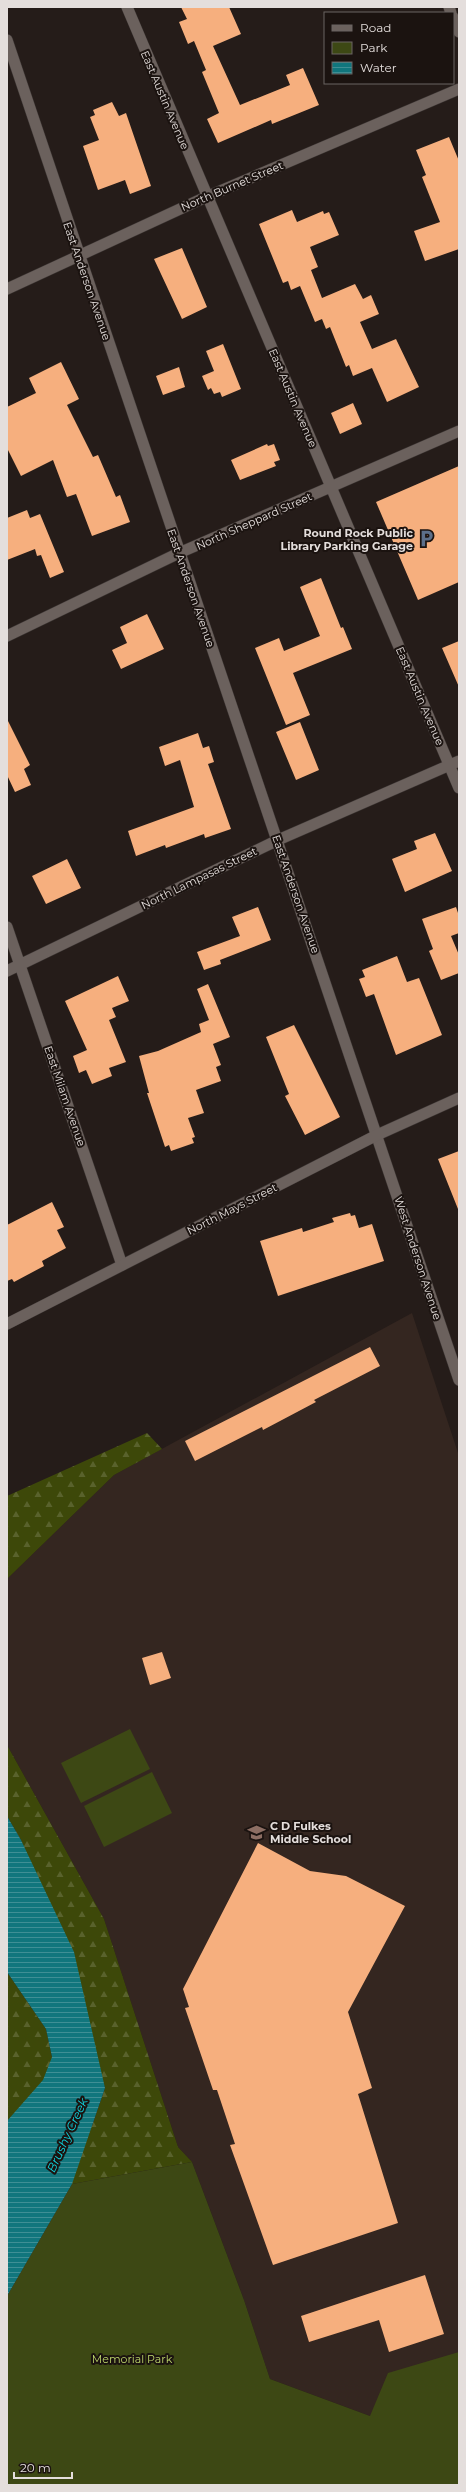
<svg xmlns="http://www.w3.org/2000/svg" width="466" height="2492" font-family="Montserrat,sans-serif">
<style>
.built{fill:#342620}
.forest{fill:url(#forest-firs)}
.green{fill:#3d4814}
.water{fill:url(#water-rules)}
.building{fill:#f6af7e}
.lines{fill:none;stroke-linecap:round;stroke-linejoin:round}
.minor-casing{stroke:#3d3634;stroke-width:12}
.secondary-casing{stroke:#3d3634;stroke-width:12}
.minor{stroke:#6b615d;stroke-width:11}
.secondary{stroke:#6b615d;stroke-width:11}
.labels{text-anchor:middle;dominant-baseline:central;stroke-width:4;stroke-linejoin:round;paint-order:stroke}
.street-label{font-size:11px;fill:#e4dedc;stroke:#1b1310}
.poi-label{font-size:11px;font-weight:bold;fill:#e4dedc;stroke:#1b1310;text-anchor:end}
.park-label{font-size:11px;fill:#bed66c;stroke:#1b1310}
.water-label{font-size:12px;font-style:italic;fill:#0ed8e3;stroke:#1b1310}
</style>
<defs>
<pattern id="forest-firs" width="22" height="20" patternUnits="userSpaceOnUse"><rect width="22" height="20" fill="#3d4809"/><path d="M5 1l3.5 6h-7zM16 11l3.5 6h-7z" fill="#59622c"/></pattern>
<pattern id="water-rules" width="6" height="5" patternUnits="userSpaceOnUse"><rect width="6" height="5" fill="#11767d"/><path d="M0 2.5h6" fill="none" stroke="#3f8f95"/></pattern>
</defs>
<rect width="100%" height="100%" fill="#251c19"/>
<!-- built -->
<path class="built" d="M412 1313 459 1456V2485L370 2416 270 2379 244 2300 192 2162 178 2147 104 1919 7 1745V1579L114 1475Z"/>
<!-- forest -->
<path class="forest" d="M147 1433 162 1449 114 1475 7 1579V1496Z
M7 1745 104 1919 178 2147 192 2162 72 2184 7 2169V1972L46 2029 52 2057 92 2126 105 2088 21 1840 7 1816Z"/>
<!-- green -->
<path class="green" d="M130 1729 150 1769 81 1803 61 1763Z
M152 1772 172 1813 104 1847 84 1806Z
M192 2162 244 2300 270 2379 370 2416 388 2373 459 2352V2485H7V2296L72 2184Z"/>
<!-- water -->
<path class="water" d="M7 1816 21 1840 74 1952 105 2088 72 2184 7 2296V2121L43 2080 52 2057 46 2029 7 1972Z"/>
<!-- building -->
<path class="building" d="M181 7H229L241 34 213 46 240 105 290 85 286 75 303 68 319 105 272 124 271 120 218 143 207 119 219 113 202 72 206 70 194 41 188 44 179 22 187 19Z
M112 102 119 116 126 113 151 186 130 194 125 180 98 190 83 146 99 140 90 117 95 115 93 110Z
M449 137 459 161V249L425 261 414 231 440 222 422 177 426 175 416 150Z
M292 210 297 222 323 211 324 214 329 212 339 235 310 247 318 267 311 270 322 298 355 284 363 299 371 295 379 314 360 322 372 349 396 339 419 387 387 402 372 368 353 376 349 365 346 367 330 327 326 329 322 319 315 322 300 286 291 290 288 281 283 283 259 224Z
M182 248 207 307 182 319 154 259Z
M223 344 241 389 222 397 220 392 214 394 211 388 208 390 202 376 214 371 206 351Z
M61 362 79 399 67 405 93 457 98 455 116 497 120 495 130 522 92 536 76 494 67 497 53 460 21 476 7 448V407L36 393 29 378Z
M179 367 185 387 163 395 156 376Z
M353 403 362 424 340 434 331 413Z
M267 444 268 446 274 444 280 460 274 462 276 466 240 480 231 460Z
M459 466V582L418 600 376 502Z
M27 510 30 518 40 514 64 572 50 578 41 555 37 556 35 549 7 560V518Z
M321 578 341 628 343 627 352 649 293 673 310 715 286 725 255 648 279 638 284 651 320 636 300 587Z
M147 614 164 649 121 669 112 650 127 643 120 627Z
M459 641V687L442 648Z
M7 719 30 765 24 769 31 785 15 792 7 775Z
M300 722 319 770 296 780 276 732Z
M198 733 203 748 209 746 214 762 208 764 231 829 205 838 204 834 166 848 165 845 136 856 128 831 194 807 180 760 165 766 159 747Z
M435 833 452 871 405 892 392 859 417 849 414 841Z
M67 859 81 888 46 904 32 876Z
M258 907 271 940 220 960 221 964 204 970 197 952 240 936 232 917Z
M456 907 459 916V933L451 936 459 955V973L441 980 429 951 433 949 422 919Z
M397 956 407 982 419 978 442 1035 396 1055 374 994 366 997 359 979 365 977 362 970Z
M118 976 129 1001 112 1008 116 1017 109 1020 126 1062 109 1068 112 1076 92 1084 86 1070 79 1073 73 1056 87 1050 65 1001Z
M208 984 230 1037 213 1044 221 1065 216 1067 221 1081 196 1090 204 1113 188 1118 195 1137 192 1138 194 1143 171 1151 169 1145 165 1147 147 1093H149L139 1056 158 1051 201 1032 199 1024 209 1020 197 989Z
M294 1025 340 1117 305 1135 285 1096 289 1094 266 1037Z
M459 1151V1209H458L438 1159Z
M52 1202 64 1227 57 1230 66 1248 42 1261 44 1266 14 1282 12 1279 7 1281V1225Z
M350 1213 351 1216 355 1215 359 1228 372 1224 384 1261 278 1296 260 1241 302 1228 303 1232 334 1222 332 1218Z
M370 1347 380 1366 314 1400 316 1402 263 1430 262 1427 195 1461 185 1441Z
M162 1652 171 1678 150 1685 142 1658Z
M258 1843 310 1871 346 1876 405 1906 348 2012 372 2088 358 2094 398 2223 273 2265 230 2145 235 2144 217 2090H213L185 2008 189 2007 183 1989Z
M425 2275 444 2334 389 2352 379 2320 309 2342 301 2316Z"/>
<g class="lines">
<defs>
<path id="minor" d="M127 7 459 788
M449 7 451 13
M453 17 459 32
M7 40 459 1380
M7 289 206 197 459 89
M7 636 179 553 459 431
M7 927 122 1265
M7 971 278 840 459 761"/>
<path id="secondary" d="M7 1324 377 1135 459 1098"/>
</defs>
<!-- minor casing -->
<use href="#minor" class="minor-casing"/>
<!-- secondary casing -->
<use href="#secondary" class="secondary-casing"/>
<!-- minor -->
<use href="#minor" class="minor"/>
<!-- secondary -->
<use href="#secondary" class="secondary"/>
</g>
<!-- icons -->
<defs>
<symbol id="parking-bare" viewBox="-9 -9 18 18"><path d="M-3.5-5.5H1a3.5 3.5 0 0 1 0 7H-1V5.5H-3.5ZM-1-3.4V-.6H.8a1.4 1.4 0 0 0 0-2.8Z" fill="#5c6f8a" stroke="#1b1310" stroke-width="2.5" paint-order="stroke"/></symbol>
<symbol id="school-bare" viewBox="-9 -9 18 18"><path d="M0-5L7-2L0 1L-7-2ZM-4 1L0 2.5L4 1V4Q0 6-4 4Z" fill="#8d6e63" stroke="#1b1310" stroke-width="2.5" paint-order="stroke"/></symbol>
</defs>
<g fill-rule="evenodd">
<use href="#parking-bare" x="414" y="526" width="25" height="25"/>
<use href="#school-bare" x="244" y="1820" width="25" height="25"/>
</g>
<g class="labels">
<!-- street labels -->
<g class="street-label">
<text transform="translate(165 100) rotate(67)">East Austin Avenue</text>
<text transform="translate(232 186) rotate(-23)">North Burnet Street</text>
<text transform="translate(87 281) rotate(71)">East Anderson Avenue</text>
<text transform="translate(293 398) rotate(67)">East Austin Avenue</text>
<text transform="translate(254 521) rotate(-24)">North Sheppard Street</text>
<text transform="translate(191 588) rotate(71)">East Anderson Avenue</text>
<text transform="translate(420 696) rotate(67)">East Austin Avenue</text>
<text transform="translate(199 878) rotate(-26)">North Lampasas Street</text>
<text transform="translate(296 894) rotate(71)">East Anderson Avenue</text>
<text transform="translate(65 1096) rotate(71)">East Milam Avenue</text>
<text transform="translate(232 1209) rotate(-27)">North Mays Street</text>
<text transform="translate(418 1258) rotate(72)">West Anderson Avenue</text>
</g>
<!-- poi labels -->
<g class="poi-label">
<text x="413" y="533">Round Rock Public<tspan x="413" dy="13">Library Parking Garage</tspan></text>
<text x="270" y="1826" text-anchor="start">C D Fulkes<tspan x="270" dy="13">Middle School</tspan></text>
</g>
<!-- park labels -->
<g class="park-label">
<text x="132" y="2359">Memorial Park</text>
</g>
<!-- water labels -->
<g class="water-label">
<text transform="translate(67 2135) rotate(-65)">Brushy Creek</text>
</g>
</g>
<!-- border -->
<rect width="466" height="2492" fill="none" stroke="#e4dedc" stroke-width="16"/>
<!-- legend -->
<rect x="324" y="12" width="130" height="72" fill="#1b1310" stroke="#6b6462"/>
<rect x="332" y="25" width="20" height="6" fill="#6b615d" stroke="#6b6462"/>
<text x="360" y="32" font-size="12" fill="#e4dedc">Road</text>
<rect x="332" y="42" width="20" height="12" fill="#3d4814" stroke="#6b6462"/>
<text x="360" y="52" font-size="12" fill="#e4dedc">Park</text>
<rect x="332" y="62" width="20" height="12" fill="url(#water-rules)" stroke="#6b6462"/>
<text x="360" y="72" font-size="12" fill="#e4dedc">Water</text>
<!-- scale -->
<path d="M14 2472v6h58v-6" fill="none" stroke="#e4dedc" stroke-width="2"/>
<text x="20" y="2472" font-size="12" fill="#e4dedc" stroke="#1b1310" stroke-width="3" paint-order="stroke">20 m</text>
</svg>
